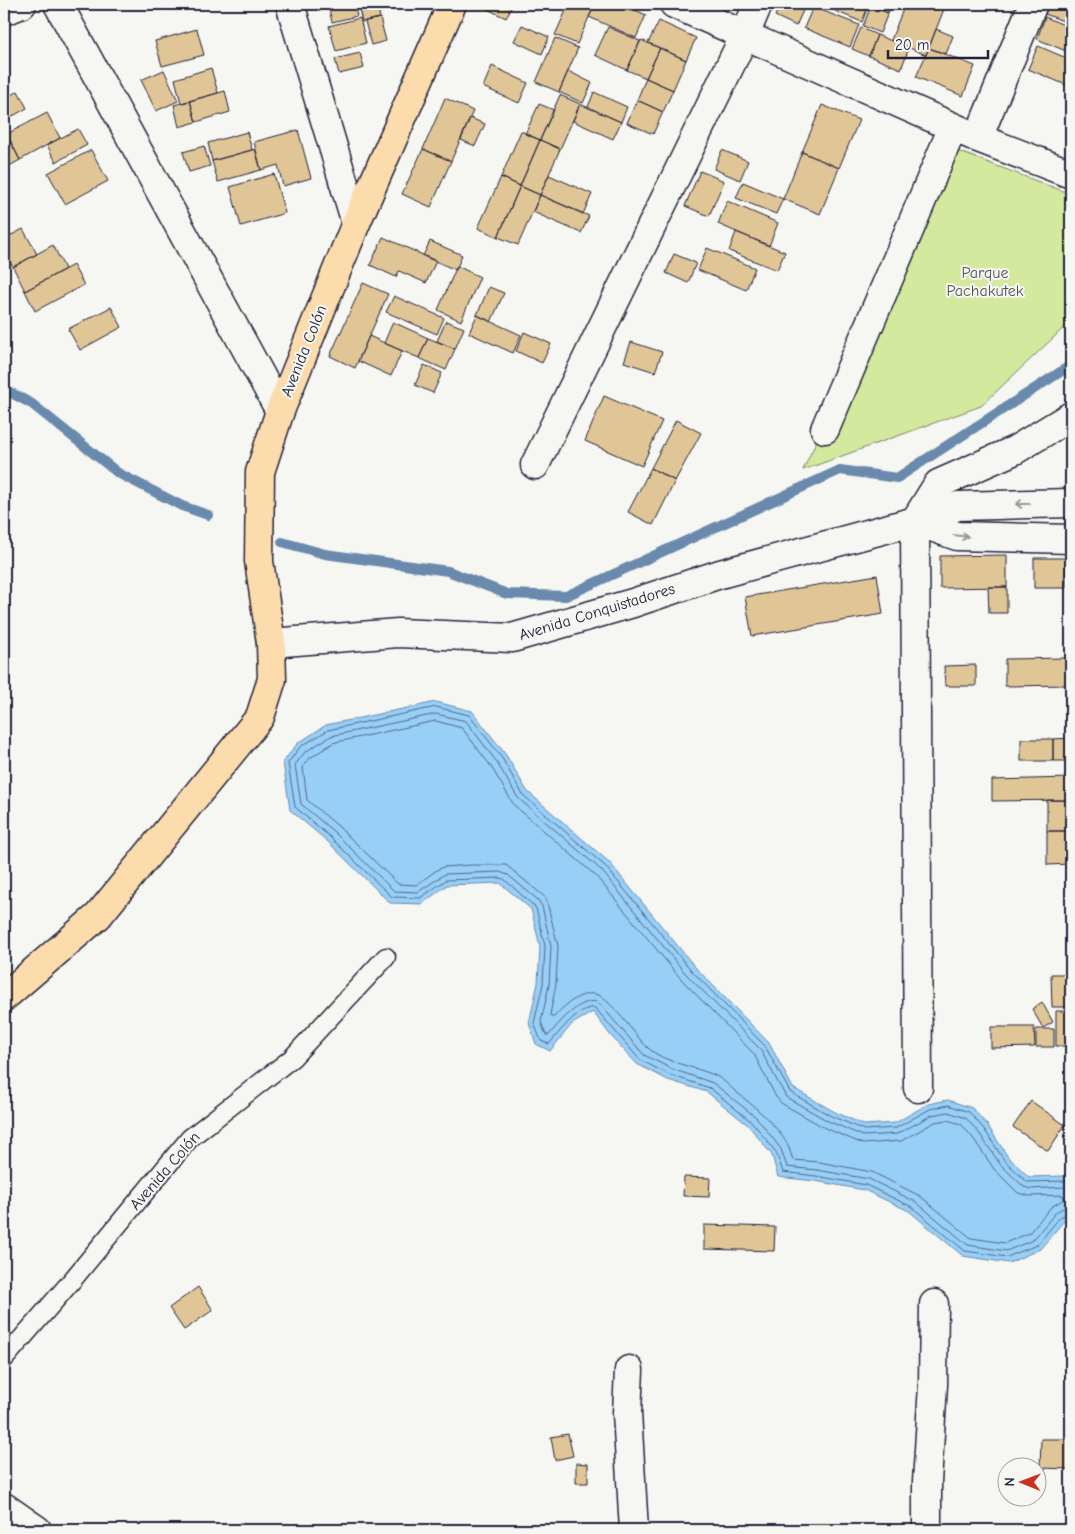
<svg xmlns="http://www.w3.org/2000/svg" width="1075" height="1534" font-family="'Comic Neue',sans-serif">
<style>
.green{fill:#d2e99e;stroke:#7a866c}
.water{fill:#98cff7;stroke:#698aac}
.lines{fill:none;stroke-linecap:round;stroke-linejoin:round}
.shore{stroke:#516786;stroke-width:1}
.stream{stroke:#698aac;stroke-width:10}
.building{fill:#e0c696;stroke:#22223b}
.service-casing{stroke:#22223b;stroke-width:21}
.minor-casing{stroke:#22223b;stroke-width:31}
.primary-casing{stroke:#22223b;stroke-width:31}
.service{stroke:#f6f6f2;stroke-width:18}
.minor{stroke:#f6f6f2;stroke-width:28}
.primary{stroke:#fcdcac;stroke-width:28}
.oneway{stroke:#9797a0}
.labels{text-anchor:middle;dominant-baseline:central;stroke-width:4;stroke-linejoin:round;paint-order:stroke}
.park-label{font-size:16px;fill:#4e5454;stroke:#f6f6f2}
.street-label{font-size:16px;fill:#22223b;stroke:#f6f6f2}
</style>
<rect width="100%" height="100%" fill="#f6f6f2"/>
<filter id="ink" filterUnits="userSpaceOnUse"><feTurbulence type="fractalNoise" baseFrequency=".02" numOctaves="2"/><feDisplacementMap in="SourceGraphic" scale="10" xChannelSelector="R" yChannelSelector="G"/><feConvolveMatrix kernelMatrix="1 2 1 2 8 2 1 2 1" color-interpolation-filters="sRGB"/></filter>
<g filter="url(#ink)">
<!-- green -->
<path class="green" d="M952 149 1071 194V321L981 406 803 470Z"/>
<!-- water -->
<path class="water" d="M436 702 472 711 506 755 527 791 609 862 695 967 769 1043 793 1088 833 1111 864 1125 895 1123 928 1104 948 1100 972 1108 988 1126 1008 1157 1029 1177 1064 1176 1071 1173V1216L1064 1221 1040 1249 1009 1263 963 1256 909 1211 864 1190 815 1181 778 1177 772 1155 749 1126 707 1092 668 1080 637 1064 611 1036 593 1012 572 1024 550 1051 536 1044 529 1023 538 983 540 946 531 909 500 883 447 885 422 904 390 903 327 841 290 810 283 762 297 744 326 725Z"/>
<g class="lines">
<!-- shore -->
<path class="shore" d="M436 721 462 728 490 765 514 805 596 876 681 979 754 1054 776 1097 781 1103 825 1128 863 1144 901 1141 935 1122 947 1120 961 1124 973 1138 994 1169 1018 1193 1030 1196 1063 1195 1064 1199 1051 1207 1029 1233 1005 1243 971 1238 920 1196 872 1172 819 1162 793 1160C791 1155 790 1150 788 1145 775 1123 755 1107 735 1091 729 1086 722 1078 714 1075 693 1066 665 1063 648 1048 635 1036 609 996 595 994 581 991 562 1007 554 1017H551L550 1015 556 984 558 946 546 898 506 865H472L443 867 437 870 416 885 398 884 339 827 307 800 303 767 310 758 333 743Z
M1071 1179 1064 1181 1027 1182 1004 1160 984 1129 969 1112 948 1105 930 1109 896 1128 864 1130 831 1116 790 1092 765 1046 691 970 605 866 523 795 502 758 469 715 436 707 328 730 300 747 288 763 295 807 330 837 392 897 420 898 446 880 500 878 504 879 536 908 545 946 543 984 534 1023 541 1041 549 1044C559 1033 579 1005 595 1008L640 1060 670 1075 710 1088 753 1123 776 1152 783 1172 816 1176 866 1185 912 1207 965 1251 1007 1257 1037 1245 1060 1217 1071 1212
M1071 1185 1065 1187 1031 1189 1024 1187 1000 1164 979 1133 966 1118 948 1112 932 1115 897 1134 863 1136 828 1121 786 1097 760 1049 686 974 601 870 518 798 496 761 466 721 436 714 331 736 305 752 295 765 301 804 334 832 394 891 418 892 445 874 500 872 508 875 538 900 542 906 551 946 549 985 541 1022 546 1035H549C559 1023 580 997 598 1002L644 1055 672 1069 713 1083 757 1118 781 1149 787 1167 817 1170 869 1179 916 1202 968 1245 1006 1251 1033 1240 1056 1212 1065 1207 1071 1206"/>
<!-- stream -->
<path class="stream" d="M4 389 32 404 118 473 182 506 208 515
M282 542 325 554 448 571 507 594 566 596 840 470 897 478 1071 365"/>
</g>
<!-- building -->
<path class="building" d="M354 4 357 16 332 22 329 9Z
M358 4H377L380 18 362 22Z
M485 4H513L506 18 483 7Z
M569 4H595L577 44 555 35Z
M595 4H622L646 15 636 38 589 17Z
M781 4H806L796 26 775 16Z
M838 4H869L862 22 835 11Z
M872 4H891L888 13 871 6Z
M905 4H946L926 55 891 40Z
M1049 4H1071V8L1066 22 1045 14Z
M871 6 888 13 880 33 863 26Z
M813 7 859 25 850 47 804 28Z
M1045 17 1071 28V39L1066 51 1037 39Z
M360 18 366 43 336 51 329 26Z
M380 18 386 41 371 45 365 21Z
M659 21 696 38 686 60 648 43Z
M522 25 549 37 542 54 514 41Z
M608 27 640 41 627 70 595 55Z
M861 28 877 35 869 56 852 49Z
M197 29 204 55 162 66 155 41Z
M936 29 953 36 946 54 929 48Z
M877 35 909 48 901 69 869 56Z
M555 38 578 48 559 92 536 82Z
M641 40 660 48 646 78 627 70Z
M1038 46 1071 60V87L1028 69Z
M660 48 686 60 673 90 646 78Z
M929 48 975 66 963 96 916 77Z
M360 53 364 68 339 74 335 59Z
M492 66 528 83 519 103 483 87Z
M211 68 218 93 181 103 175 79Z
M164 70 178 101 156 111 141 80Z
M568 71 592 83 583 103 559 92Z
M646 78 673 90 663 112 637 100Z
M18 91 27 108 4 121V99Z
M225 91 230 112 196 122 190 101Z
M594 92 627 107 621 122 588 107Z
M560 95 580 104 560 149 540 140Z
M445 98 473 111 451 161 423 149Z
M637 100 663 112 653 134 627 123Z
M190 101 196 122 179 127 174 105Z
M539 104 554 110 540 140 525 134Z
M580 104 621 122 613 139 573 121Z
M822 105 859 120 839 168 802 152Z
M47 113 60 138 20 160 7 134Z
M470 118 485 124 475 146 461 140Z
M78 129 87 145 56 162 47 145Z
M298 130 311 178 283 186 278 165 261 170 254 142Z
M521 131 540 140 520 186 501 177Z
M247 132 252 150 212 161 208 143Z
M9 139 20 160 4 169V142Z
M540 140 560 149 540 195 520 186Z
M204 146 210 166 189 172 183 152Z
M255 149 261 170 218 182 212 161Z
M423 149 451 161 431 207 402 194Z
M91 150 108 181 65 204 48 173Z
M722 150 748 161 740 180 714 169Z
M802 152 839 168 820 214 783 199Z
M700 171 724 181 709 216 685 206Z
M274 174 285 213 241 226 230 187Z
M549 175 592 194 583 214 540 195Z
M501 177 520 186 498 237 478 228Z
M743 182 783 199 776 214 736 198Z
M520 186 540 195 518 245 498 237Z
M540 195 589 216 581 233 533 212Z
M727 201 778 223 769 246 718 224Z
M23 229 37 254 13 267 4 251V239Z
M736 232 785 252 777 270 729 251Z
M383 237 436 261 426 283 399 271 396 277 370 265Z
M430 241 462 255 456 270 423 256Z
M53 245 65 269 25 291 13 267Z
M707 248 755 268 746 290 698 270Z
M674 254 696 263 688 283 666 273Z
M73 265 84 285 35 311 25 291Z
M457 266 480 277 461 321 438 310Z
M363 283 388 294 355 368 330 356Z
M489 287 504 293 491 322 477 315Z
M394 296 444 318 437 334 386 312Z
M111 307 122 327 80 350 68 329Z
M477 315 521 335 513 353 469 333Z
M446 321 464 328 455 349 437 341Z
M393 322 428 338 419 358 384 343Z
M524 332 551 344 542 363 516 351Z
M369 336 402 351 391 376 358 361Z
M428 338 455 349 446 370 419 358Z
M631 342 662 352 655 372 624 362Z
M424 365 442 373 433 393 415 385Z
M604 396 662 421 642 466 585 441Z
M676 420 701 433 675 481 651 468Z
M651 468 675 481 653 525 628 512Z
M1007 555V587L940 588V556Z
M1034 558H1066V588H1034Z
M877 575 883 614 752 636 745 597Z
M988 587H1007V613H989Z
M1068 658 1069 685 1005 686V659Z
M976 665V686H945L944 666Z
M1071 738V761H1053V739Z
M1021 739H1053V761H1021Z
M1071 778V800L992 801V780Z
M1047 800H1071V831H1047Z
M1047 831H1071V864L1047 865Z
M1051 974H1071V1007H1052Z
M1042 1002 1053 1022 1043 1028 1032 1009Z
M1056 1011H1071V1046H1056Z
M991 1027H1034L1035 1047 991 1048Z
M1036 1029H1054V1047H1036Z
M1031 1101 1065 1125 1048 1151 1013 1127Z
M684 1177 710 1178 709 1197 683 1196Z
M704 1225 775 1227 774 1251 704 1249Z
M198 1287 213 1310 184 1330 169 1308Z
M568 1434 573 1456 555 1460 551 1437Z
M1041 1439H1071V1469L1040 1468Z
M576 1463 588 1464V1483H576Z"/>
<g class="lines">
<defs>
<path id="service" d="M4 1359 69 1284 190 1138 292 1058 386 957"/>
<path id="minor" d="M58 4 280 411
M290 4 356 223
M674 4 978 138 1071 174
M4 11 22 4
M978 138 1033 4
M825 429 953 127
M535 465 745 35 758 4
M915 521 957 536 1071 539
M271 643 398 633 512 638 633 603 720 574 915 521 958 506 1071 503
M918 1088 915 521 938 484 1015 450 1071 416
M629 1370 627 1413 634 1530
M4 1507 37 1530
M927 1530V1482L933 1385 934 1304"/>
<path id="primary" d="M4 997 98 916 260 717 272 679 271 643 259 561 260 472 280 411 356 223 452 4"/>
</defs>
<!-- service casing -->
<use href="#service" class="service-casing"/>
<!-- minor casing -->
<use href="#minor" class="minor-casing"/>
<!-- primary casing -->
<use href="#primary" class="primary-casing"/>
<!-- service -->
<use href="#service" class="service"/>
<!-- minor -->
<use href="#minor" class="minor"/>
<!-- primary -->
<use href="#primary" class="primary"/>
</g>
<!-- one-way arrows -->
<defs><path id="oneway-shaft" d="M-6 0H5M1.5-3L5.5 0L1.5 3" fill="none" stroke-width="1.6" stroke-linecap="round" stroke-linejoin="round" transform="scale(1.25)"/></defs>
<g class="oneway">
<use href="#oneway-shaft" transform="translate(1023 504) rotate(178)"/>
<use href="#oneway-shaft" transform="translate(961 536) rotate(7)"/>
</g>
</g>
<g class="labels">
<!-- park labels -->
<g class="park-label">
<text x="985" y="273">Parque<tspan x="985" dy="18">Pachakutek</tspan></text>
</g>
<!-- street labels -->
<g class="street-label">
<text transform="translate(304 351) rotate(-68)">Avenida Colón</text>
<text transform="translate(597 612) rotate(-17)">Avenida Conquistadores</text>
<text transform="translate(165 1171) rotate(-49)">Avenida Colón</text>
</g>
</g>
<!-- margin -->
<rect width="1075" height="1534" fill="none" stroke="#f6f6f2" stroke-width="20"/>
<rect x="10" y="10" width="1055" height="1514" fill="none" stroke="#22223b" stroke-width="2" filter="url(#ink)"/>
<!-- north arrow -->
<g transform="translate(1022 1482) rotate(271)"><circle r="24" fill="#f6f6f2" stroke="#a1a1a9"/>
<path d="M0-4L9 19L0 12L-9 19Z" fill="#c8321e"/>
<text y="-8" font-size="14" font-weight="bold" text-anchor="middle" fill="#22223b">N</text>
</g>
<!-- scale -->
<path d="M888 50v8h100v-8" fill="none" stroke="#22223b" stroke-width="2.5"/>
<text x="895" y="50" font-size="15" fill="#22223b" stroke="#f6f6f2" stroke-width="4" paint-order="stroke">20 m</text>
</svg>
